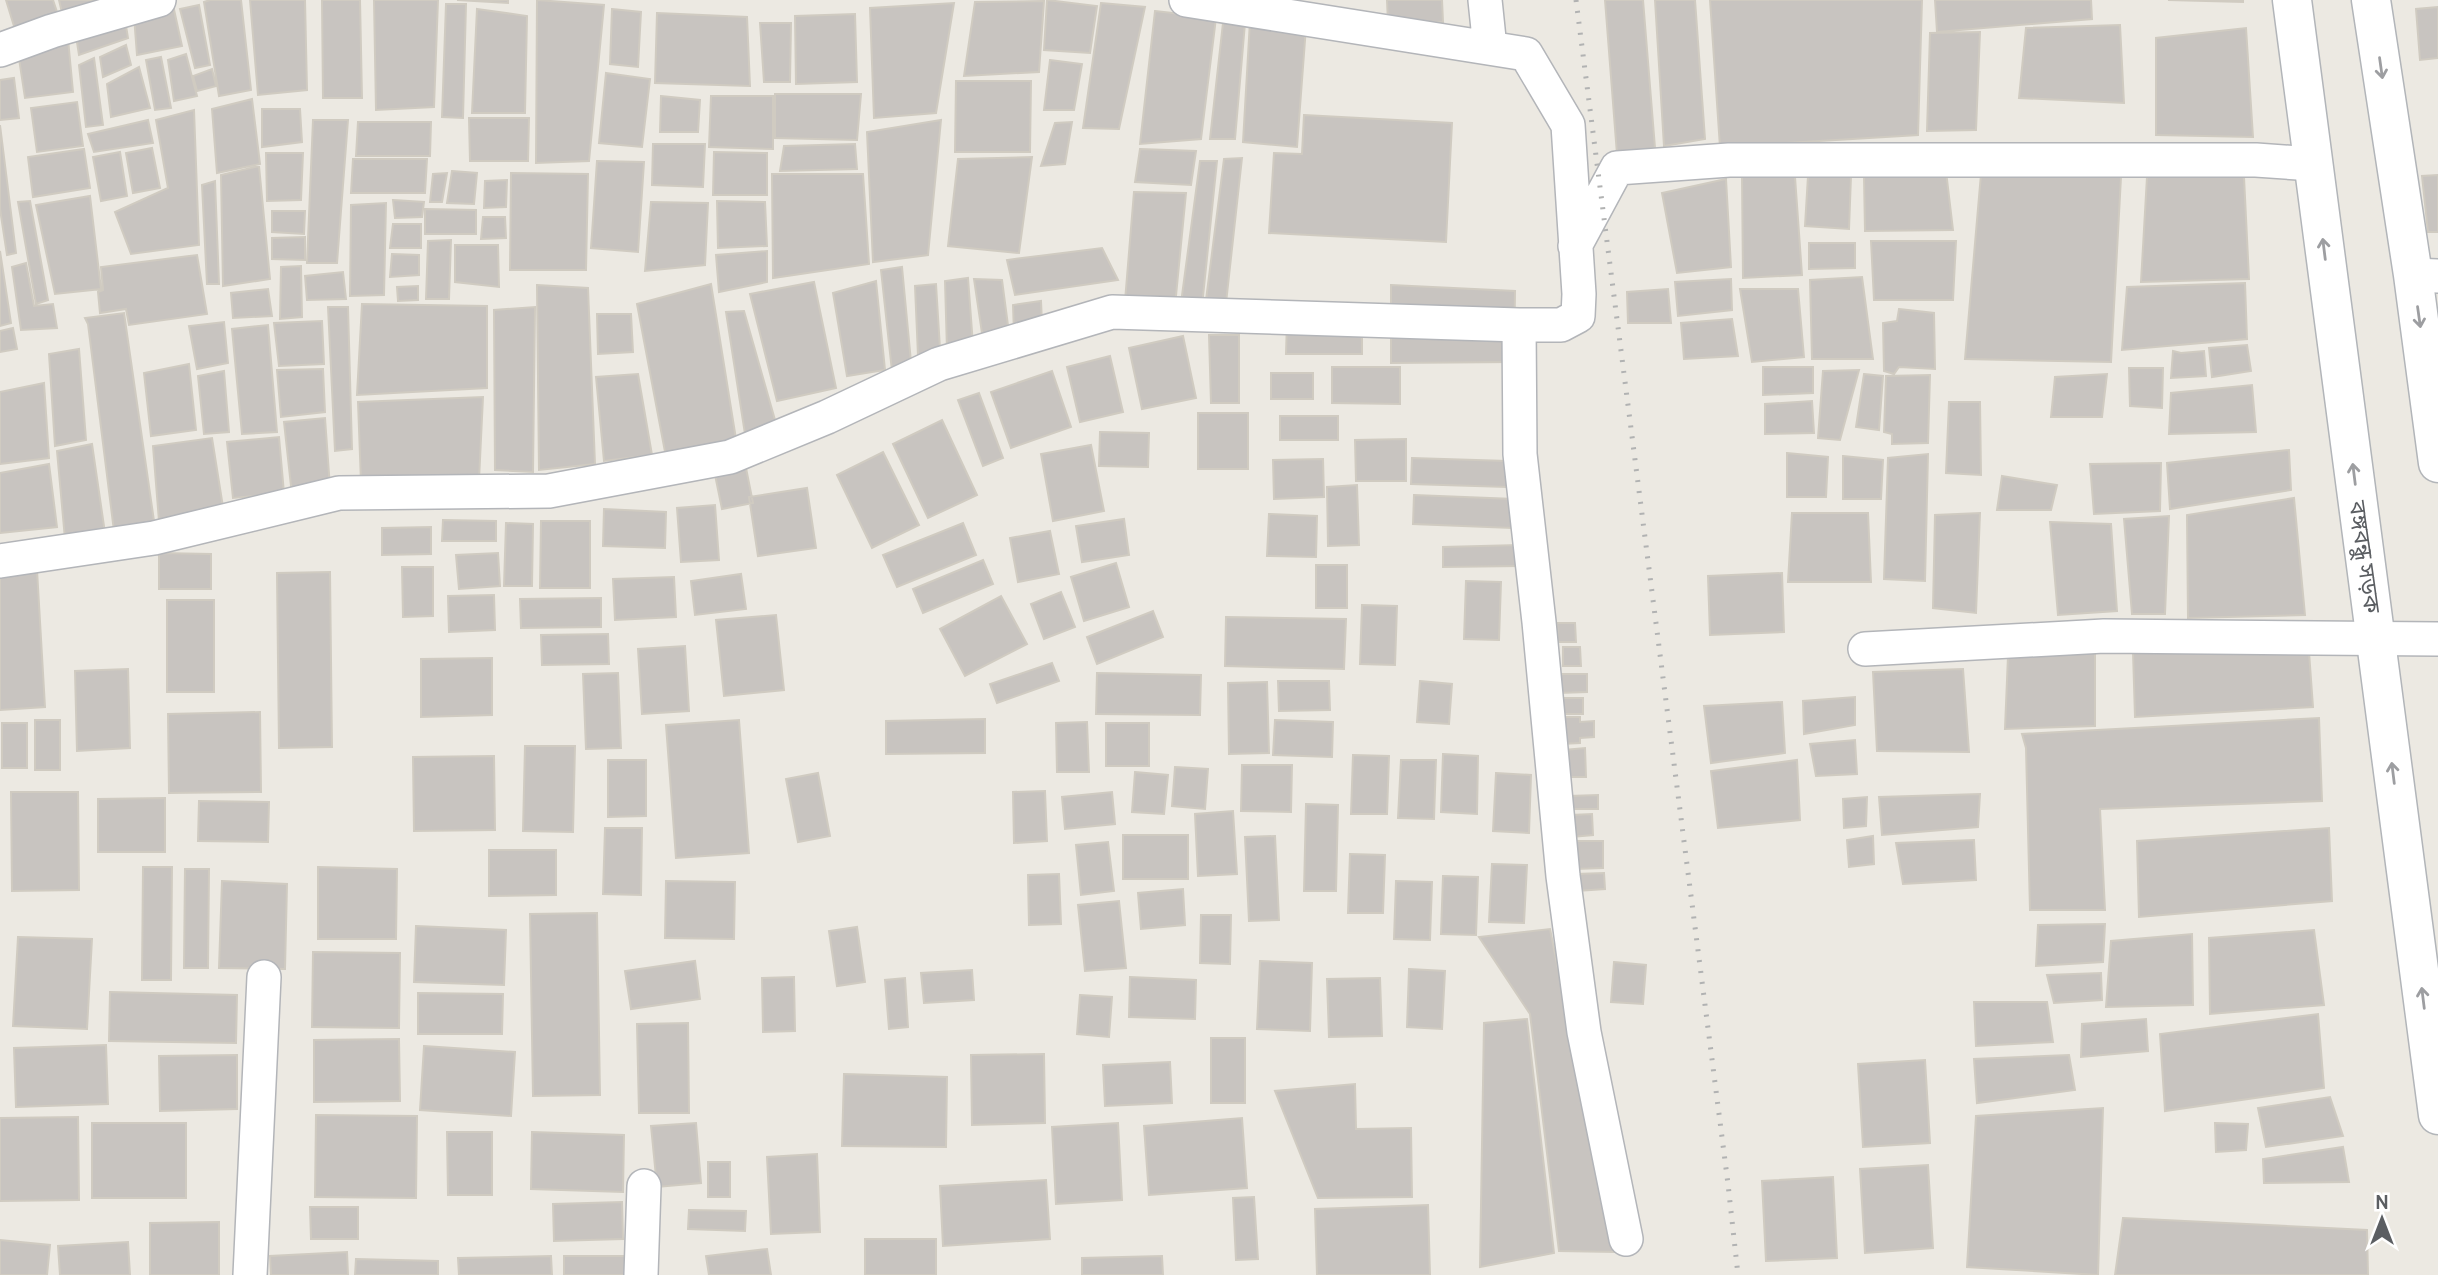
<svg xmlns="http://www.w3.org/2000/svg" width="2438" height="1275" font-family="Cabin,'Noto Sans Bengali',sans-serif">
<style>
.building{fill:#c8c4c0;stroke:#d0cbc1;stroke-width:2}
.lines{fill:none;stroke-linecap:round;stroke-linejoin:round}
.minor-casing{stroke:#b3b5b9;stroke-width:36}
.secondary-casing{stroke:#b2b5b9;stroke-width:41}
.minor{stroke:#fff;stroke-width:33}
.secondary{stroke:#fff;stroke-width:38}
.rail{stroke:#b1b2b2;stroke-width:5;stroke-dasharray:2 9;stroke-linecap:butt}
.oneway{stroke:#9d9ea1}
.labels{text-anchor:middle;dominant-baseline:central;stroke-width:5;stroke-linejoin:round;paint-order:stroke}
.street-label{font-size:23px;fill:#5b5e62;stroke:#fff}
</style>
<rect width="100%" height="100%" fill="#ece9e2"/>
<!-- building -->
<path class="building" d="M6 0H53L60 21 17 36Z
M59 0H109L63 17Z
M210 0H241L251 90 219 96 204 2Z
M250 0H305L307 90 258 95Z
M322 0H360L362 98H323Z
M374 0H438L434 107 376 110Z
M457 0H508V3Z
M537 0 604 5 589 161 536 163Z
M1047 0 1097 6 1090 53 1044 50Z
M1387 0H1442L1443 22 1388 23Z
M1605 0H1643L1655 148 1617 154Z
M1655 0H1695L1705 139 1664 146Z
M1710 0H1922L1918 135 1720 147Z
M1935 0H2091L2092 19 1937 32Z
M2168 0H2243V2Z
M1044 1 1039 72 964 76 975 2Z
M954 3 936 113 874 118 870 8Z
M1101 3 1145 7 1119 129 1083 128Z
M446 4H466L463 118 442 117Z
M173 5 182 46 137 55 134 16Z
M199 5 210 65 195 68 180 9Z
M2438 7V58L2420 60 2416 9Z
M477 9 527 16 525 113H472Z
M612 9 641 12 638 67 610 64Z
M1155 11 1216 18 1201 139 1140 144Z
M657 13 747 17 750 86 655 83Z
M855 14 857 82 796 84 795 16Z
M125 20 128 38 79 55 76 36Z
M1250 21 1306 27 1297 147 1243 142Z
M760 23H791L790 82H764Z
M1223 23H1245L1235 139H1210Z
M2120 25 2124 103 2019 98 2026 28Z
M2246 28 2253 137 2156 135V38Z
M1980 32 1976 130 1927 131 1930 33Z
M68 39 73 92 25 98 18 52Z
M126 45 131 65 103 77 100 57Z
M186 54 197 96 174 101 168 60Z
M161 57 171 108 155 110 146 60Z
M94 58 103 125 86 127 79 65Z
M1050 60 1082 64 1074 110H1044Z
M139 67 150 108 111 117 107 84Z
M212 69 216 86 197 91 193 76Z
M606 73 650 79 642 147 599 143Z
M14 78 19 118 0 120V80Z
M956 81H1031L1030 152H955Z
M775 94H861L857 140 775 138Z
M661 96 700 100 698 132H660Z
M711 96H773V149L709 147Z
M252 99 260 164 217 173 212 109Z
M77 102 83 146 37 152 31 108Z
M262 109H300L302 142 262 147Z
M194 110 199 245 131 254 115 212 168 188 156 120Z
M1304 115 1452 123 1446 242 1269 233 1274 153 1302 154Z
M469 118H529L528 161H470Z
M148 120 153 143 94 152 88 134Z
M313 120H348L337 263H307Z
M941 120 928 255 873 262 867 132Z
M358 122H431L430 156H356Z
M1072 122 1065 164 1041 166 1055 123Z
M0 125 16 253 7 255 0 209Z
M653 144H705L703 187 652 185Z
M855 144 857 169 780 171 784 146Z
M152 148 160 188 133 193 126 153Z
M84 149 90 188 33 197 28 157Z
M1140 149 1196 151 1191 185 1135 182Z
M120 152 127 196 101 201 93 157Z
M714 152 767 153V195H713Z
M266 153H303L301 200 267 201Z
M1032 157 1019 253 948 246 958 159Z
M1242 158 1226 303 1206 300 1224 159Z
M353 159H427L425 193H351Z
M597 161 644 162 638 252 591 248Z
M1200 161H1217L1202 306 1181 303Z
M259 166 270 279 223 286 221 175Z
M452 171 477 173 474 204 447 203Z
M1946 171 1953 230 1865 231 1864 177Z
M447 173 442 202H430L433 174Z
M511 173 588 174 586 270H510Z
M772 174H863L869 264 773 278Z
M1981 174 2121 177 2111 362 1965 359Z
M2438 175V232H2428L2422 176Z
M1742 176 1795 177 1802 275 1743 278Z
M1808 176H1851L1849 229 1805 226Z
M2147 177H2244L2249 279 2141 282Z
M1726 179 1731 267 1677 273 1662 193Z
M507 180 506 207 484 208 485 181Z
M215 181 219 284H207L202 185Z
M1134 192 1186 193 1175 306 1125 301Z
M90 196 101 289 55 294 36 205Z
M393 200 424 202 422 217 395 218Z
M30 201 48 300 36 304 18 202Z
M717 201 765 202 767 246 718 248Z
M651 202 708 203 705 265 645 271Z
M386 203 384 295 350 296 351 205Z
M425 209 476 210V234H425Z
M272 211H305L304 234 272 232Z
M483 217H505L506 238 481 239Z
M393 224H421V248H390Z
M305 237V260L272 259V238Z
M451 240 449 299H426L428 241Z
M1871 241H1956L1953 300H1874Z
M1809 243H1855V268L1809 269Z
M455 245H498L499 287 455 282Z
M1102 248 1118 280 1015 295 1007 260Z
M0 251 11 323 0 326Z
M767 251V282L719 292 716 255Z
M392 254 419 255V275L390 277Z
M197 255 207 314 129 325 126 309 100 313 98 292 103 290 101 267Z
M26 263 34 306 53 304 57 328 21 330 12 267Z
M301 266 302 317 280 319 281 267Z
M902 267 911 362 892 371 881 270Z
M343 272 346 299 307 300 305 276Z
M1862 277 1873 359H1812L1810 280Z
M968 278 973 345 947 350 945 281Z
M974 279 1002 280 1009 333 983 340Z
M1731 279 1732 310 1678 316 1675 282Z
M876 281 885 370 847 376 833 293Z
M814 282 836 388 777 401 750 294Z
M2245 283 2247 339 2122 350 2127 287Z
M711 284 736 439 666 457 637 304Z
M936 284 940 349 918 356 915 286Z
M537 285 588 288 595 464 539 470Z
M1391 285 1515 291 1514 362 1391 363Z
M418 286V300L398 301 397 287Z
M268 289 272 316 233 318 231 293Z
M1668 289 1671 323H1628L1627 292Z
M1740 289H1798L1804 357 1752 362Z
M1041 301 1042 323 1014 333 1013 305Z
M362 304 487 306V388L357 395Z
M328 307H348L352 449 335 451Z
M535 307 533 472 495 470 494 310Z
M1899 309 1934 313 1935 369 1899 367 1894 374 1884 371 1883 323 1897 321Z
M744 311 775 420 745 434 726 312Z
M124 313 154 521 114 531 88 324 85 318Z
M597 314H631L633 352 598 354Z
M1732 319 1738 356 1684 359 1681 323Z
M322 321 324 364 279 366 274 323Z
M224 322 228 363 197 369 189 326Z
M1287 322 1362 325V354H1286Z
M268 325 277 432 242 434 232 329Z
M13 328 17 349 0 352V331Z
M1209 335H1239V403H1211Z
M1183 336 1196 398 1142 409 1129 348Z
M2247 345 2251 371 2212 377 2209 348Z
M79 349 86 440 55 446 49 354Z
M2173 351 2181 353 2204 351 2206 376 2171 378Z
M1110 356 1123 412 1080 422 1067 367Z
M189 364 196 430 151 436 144 373Z
M1332 367H1400V404L1332 403Z
M1763 367H1813V393L1763 395Z
M2129 368H2163L2162 408 2130 406Z
M323 369 325 412 281 417 277 370Z
M1859 370 1840 440 1818 438 1823 371Z
M224 371 229 432 204 434 198 376Z
M1052 371 1071 427 1011 448 991 392Z
M1271 373H1313V399H1271Z
M638 374 652 455 604 461 596 377Z
M1864 374 1883 376 1879 430 1856 427Z
M2107 374 2102 417H2051L2055 377Z
M1930 375 1928 443 1892 444V434L1884 432 1886 376Z
M44 383 49 458 0 464V392Z
M2252 385 2256 432 2169 434 2171 393Z
M979 393 1003 458 983 466 958 400Z
M483 397 479 480 361 482 358 402Z
M1812 401 1814 433 1765 434V404Z
M1949 402H1980L1981 475 1946 473Z
M1198 413H1248V469H1198Z
M1280 416H1338V440H1280Z
M325 418 330 488 292 495 284 422Z
M942 420 977 495 928 518 893 444Z
M1100 432 1149 433 1148 467 1099 466Z
M279 437 284 493 233 498 227 442Z
M212 438 223 507 159 521 153 446Z
M1406 439V481H1356L1355 440Z
M92 444 105 533 65 539 57 451Z
M1091 445 1104 511 1053 521 1041 454Z
M2289 450 2291 490 2170 509 2167 463Z
M883 452 919 525 872 548 837 475Z
M1787 453 1828 457 1826 497H1787Z
M1928 454 1925 581 1884 579 1888 458Z
M1843 456 1883 460 1881 499H1843Z
M1412 458 1507 461V487L1411 484Z
M1323 459 1324 497 1274 499 1273 460Z
M745 463 753 503 722 509 714 470Z
M2161 463 2160 511 2094 514 2090 464Z
M49 464 57 527 0 533V473Z
M2002 476 2057 485 2051 510H1997Z
M1357 485 1359 545 1328 546 1327 487Z
M807 488 816 548 758 556 749 497Z
M1414 495 1514 499 1512 528 1413 524Z
M2294 498 2305 615 2188 618 2187 515Z
M715 505 719 560 681 562 677 508Z
M604 509 666 512 665 548 603 546Z
M1792 513H1868L1871 582H1788Z
M1980 513 1976 613 1933 608 1935 515Z
M1269 514 1317 516 1316 557 1267 556Z
M2169 516 2165 614H2132L2124 519Z
M1124 519 1129 555 1082 562 1076 526Z
M443 520 496 521V541H442Z
M541 521H590V588H540Z
M2050 522 2111 524 2117 611 2058 615Z
M506 523 533 524 532 586H504Z
M963 523 976 555 897 587 883 555Z
M431 527V554L382 555V528Z
M1050 531 1059 574 1018 582 1010 538Z
M1519 545 1520 566 1443 567V547Z
M159 553 211 554V589H159Z
M498 553 500 586 459 589 456 555Z
M983 560 993 584 923 613 913 589Z
M1116 563 1129 607 1084 621 1071 577Z
M1316 565H1347V608H1316Z
M402 567H433V616L403 617Z
M37 570 45 707 0 710V573Z
M330 572 332 747 279 748 277 573Z
M1782 573 1784 632 1710 635 1708 576Z
M741 574 746 609 695 615 691 581Z
M674 577 676 617 615 620 613 579Z
M1466 581 1501 582 1499 640 1464 639Z
M1061 592 1075 627 1044 639 1031 604Z
M494 595 495 630 449 632 448 596Z
M1001 596 1027 644 965 676 940 629Z
M601 598V627L521 628 520 599Z
M167 600H214V692H167Z
M1362 605 1397 606 1395 665 1360 664Z
M1153 611 1163 637 1097 664 1087 637Z
M776 615 784 690 724 696 716 620Z
M1226 617 1346 619 1344 669 1225 666Z
M1557 623H1575L1576 642H1558Z
M608 634 609 664 542 665 541 635Z
M685 646 689 711 642 714 638 649Z
M1563 647H1580L1581 666H1563Z
M2095 652V726L2005 729 2008 656Z
M2133 652H2309L2313 707 2135 717Z
M492 658V715L421 717V659Z
M1052 663 1059 681 997 703 990 684Z
M128 669 130 748 77 751 75 671Z
M1963 669 1969 752 1877 751 1873 672Z
M618 673 621 748 586 749 583 674Z
M1097 673 1201 675 1200 715 1096 714Z
M1559 674H1587V692L1559 693Z
M1278 681H1329L1330 710 1279 711Z
M1420 681 1452 684 1449 724 1417 722Z
M1267 682 1269 753 1229 754 1228 683Z
M1855 697V725L1804 734 1803 701Z
M1559 698H1583V714H1559Z
M1782 702 1785 753 1711 763 1704 706Z
M260 712 261 792 169 793 168 714Z
M1561 717H1580V722L1594 721V737L1580 738V743L1561 744Z
M2319 718 2322 801 2100 809 2105 910H2030L2026 748 2022 734Z
M985 719V753L886 754V721Z
M35 720H60V770H35Z
M739 720 749 853 676 858 666 725Z
M1275 720 1333 722 1332 757 1273 755Z
M1087 722 1089 772H1057L1056 723Z
M2 723H27V768H2Z
M1106 723H1149V766H1106Z
M1855 740 1857 774 1816 776 1810 744Z
M525 746H575L573 832 523 831Z
M1585 748 1586 777H1565L1564 750Z
M1443 754 1478 756 1477 814 1441 812Z
M1353 755 1389 756 1387 814H1351Z
M494 756 495 830 414 831 413 757Z
M608 760H646V816L608 817Z
M1401 760H1436L1434 819 1398 818Z
M1797 760 1800 820 1718 828 1711 771Z
M1242 765H1292L1291 812 1241 811Z
M1175 767 1208 769 1205 809 1172 806Z
M1135 772 1168 775 1164 814 1132 812Z
M818 773 830 836 798 842 786 779Z
M1496 773 1531 775 1529 833 1493 831Z
M1045 791 1047 841 1014 843 1013 792Z
M11 792H78L79 890 12 891Z
M1112 792 1115 824 1065 829 1062 797Z
M1980 794 1978 827 1882 835 1879 797Z
M1598 795V809H1569V796Z
M1867 797 1866 826 1844 828 1843 799Z
M165 798V852H98V799Z
M199 801 269 802 268 842 198 841Z
M1306 804 1338 805 1336 891H1304Z
M1233 811 1237 874 1198 876 1195 814Z
M1592 814 1593 835 1572 837 1571 815Z
M605 828H642L641 895 603 894Z
M2329 828 2332 901 2139 917 2137 841Z
M1123 835H1188V879H1123Z
M1275 836 1279 920 1249 921 1245 837Z
M1873 836 1874 864 1849 867 1847 840Z
M1974 840 1976 880 1903 884 1896 843Z
M1574 841H1603V868L1575 869Z
M1108 842 1114 891 1081 895 1076 845Z
M489 850H556V895L489 896Z
M1350 854 1385 855 1383 913H1348Z
M1492 864 1527 865 1524 923 1489 922Z
M143 867H172L171 980H142Z
M318 867 397 869 396 939H318Z
M185 869H209L208 968H184Z
M1604 873 1605 889 1577 891 1576 874Z
M1059 874 1061 924 1029 925 1028 875Z
M1443 876 1478 877 1476 935 1441 934Z
M222 881 287 884 285 969 219 968Z
M666 881 735 882 734 939 665 938Z
M1396 881 1432 882 1430 940 1394 939Z
M1183 889 1185 925 1141 929 1138 893Z
M1119 901 1126 968 1085 971 1078 905Z
M597 913 600 1095 533 1096 530 914Z
M1201 915H1231L1230 964 1200 963Z
M2105 924 2103 962 2036 966 2038 925Z
M416 926 506 930 504 985 414 982Z
M857 927 865 982 837 986 829 931Z
M1550 929 1615 1252 1559 1251 1530 1014 1479 937Z
M2314 930 2324 1005 2210 1014 2209 938Z
M2192 934 2193 1005 2106 1007 2111 941Z
M18 937 92 939 87 1029 13 1026Z
M313 952 400 953 399 1028 312 1027Z
M695 961 700 999 631 1009 625 971Z
M1260 961 1312 963 1310 1031 1257 1029Z
M1614 962 1646 965 1643 1004 1611 1002Z
M1409 969 1445 971 1442 1029 1407 1027Z
M972 970 974 1000 924 1003 921 973Z
M2101 973 2102 1000 2054 1003 2047 975Z
M794 977 795 1031 763 1032 762 978Z
M1130 977 1196 980 1195 1019 1129 1017Z
M905 978 908 1027 889 1029 885 980Z
M1380 978 1382 1036 1329 1037 1327 979Z
M110 992 237 995 236 1043 109 1041Z
M418 993 503 994 502 1034H418Z
M1080 995 1112 997 1109 1037 1077 1034Z
M1974 1002H2047L2053 1042 1976 1046Z
M2318 1014 2324 1088 2165 1111 2160 1034Z
M1527 1019 1554 1253 1480 1267 1484 1023Z
M2146 1019 2148 1051 2081 1057 2082 1024Z
M688 1023 689 1113H639L637 1024Z
M1211 1038H1245V1103H1211Z
M399 1039 400 1101 314 1102V1040Z
M106 1045 108 1104 16 1107 14 1048Z
M424 1046 515 1052 511 1116 420 1110Z
M1044 1054 1045 1123 972 1125 971 1055Z
M237 1055V1109L160 1111 159 1056Z
M2069 1055 2075 1090 1977 1103 1974 1059Z
M1925 1060 1930 1143 1863 1147 1858 1064Z
M1170 1062 1172 1103 1105 1106 1103 1065Z
M844 1074 947 1077 946 1147 842 1146Z
M1355 1084 1356 1129 1411 1128 1412 1197 1318 1198 1275 1091Z
M2330 1097 2343 1136 2266 1147 2258 1108Z
M2103 1108 2098 1275 1967 1267 1976 1116Z
M316 1115 417 1116 416 1198 315 1197Z
M78 1117 79 1200 0 1201V1118Z
M1242 1118 1247 1188 1149 1195 1144 1126Z
M92 1123H186V1198H92Z
M696 1123 701 1183 657 1187 651 1126Z
M1118 1123 1122 1200 1056 1204 1052 1127Z
M2215 1123 2248 1124 2246 1150 2216 1152Z
M447 1132H492V1195H448Z
M532 1132 624 1135 623 1192 531 1189Z
M2343 1147 2349 1182 2264 1183 2263 1159Z
M817 1154 820 1232 771 1234 767 1157Z
M708 1162H730V1197H708Z
M1928 1165 1933 1248 1865 1253 1860 1169Z
M1833 1177 1837 1258 1766 1261 1762 1181Z
M1046 1180 1050 1239 943 1246 940 1186Z
M1254 1197 1258 1259 1236 1260 1233 1198Z
M622 1202 623 1239 554 1241 553 1204Z
M1428 1205 1430 1275H1317L1315 1209Z
M310 1207H358V1239H311Z
M689 1210 746 1211 745 1231 688 1229Z
M2123 1218 2367 1230 2368 1275H2115Z
M219 1222V1275H150V1223Z
M865 1239H936V1275H865Z
M0 1240 50 1245 47 1275H0Z
M128 1242 130 1275H60L58 1246Z
M767 1249 771 1275H709L706 1256Z
M347 1252 348 1275H271L270 1256Z
M551 1256 552 1275H459L458 1258Z
M564 1256H630V1275H564Z
M1162 1256 1163 1275H1082V1258Z
M356 1259 438 1261V1275H355Z"/>
<g class="lines">
<defs>
<path id="minor" d="M1485 0 1490 48
M0 50 52 31 159 0
M1575 246 1617 168 1729 160H2256L2313 164
M2413 275 2438 276
M1519 325 1520 454 1539 622 1563 876 1584 1032 1626 1239
M0 561 154 538 339 493 549 491 730 457 827 417 939 364 1112 312 1519 325H1561L1578 316 1579 294 1568 125 1526 54 1186 0
M1865 649 2104 636 2438 639
M250 1275 264 977
M641 1275 644 1186"/>
<path id="secondary" d="M2292 0 2438 1115
M2371 0 2413 275 2438 463"/>
</defs>
<!-- minor casing -->
<use href="#minor" class="minor-casing"/>
<!-- secondary casing -->
<use href="#secondary" class="secondary-casing"/>
<!-- minor -->
<use href="#minor" class="minor"/>
<!-- secondary -->
<use href="#secondary" class="secondary"/>
<!-- rail -->
<path class="rail" d="M1576 0 1728 1184 1738 1275"/>
</g>
<!-- one-way arrows -->
<defs><path id="oneway-shaft" d="M-6 0H5M1.5-3L5.5 0L1.5 3" fill="none" stroke-width="1.6" stroke-linecap="round" stroke-linejoin="round" transform="scale(1.75)"/></defs>
<g class="oneway">
<use href="#oneway-shaft" transform="translate(2381 68) rotate(82)"/>
<use href="#oneway-shaft" transform="translate(2324 249) rotate(-97)"/>
<use href="#oneway-shaft" transform="translate(2419 317) rotate(82)"/>
<use href="#oneway-shaft" transform="translate(2354 474) rotate(-97)"/>
<use href="#oneway-shaft" transform="translate(2393 773) rotate(-97)"/>
<use href="#oneway-shaft" transform="translate(2423 998) rotate(-97)"/>
</g>
<g class="labels">
<!-- street labels -->
<g class="street-label">
<text transform="translate(2365 557) rotate(82)">বঙ্গবন্ধু সড়ক</text>
</g>
</g>
<!-- north arrow -->
<g transform="translate(2382 1219)" stroke="#ffffff" stroke-width="5" paint-order="stroke">
<path d="M0-5L12 26L0 18L-12 26Z" fill="#5b5e62"/>
<text y="-10" font-size="19" font-weight="bold" text-anchor="middle" fill="#5b5e62">N</text>
</g>
</svg>
